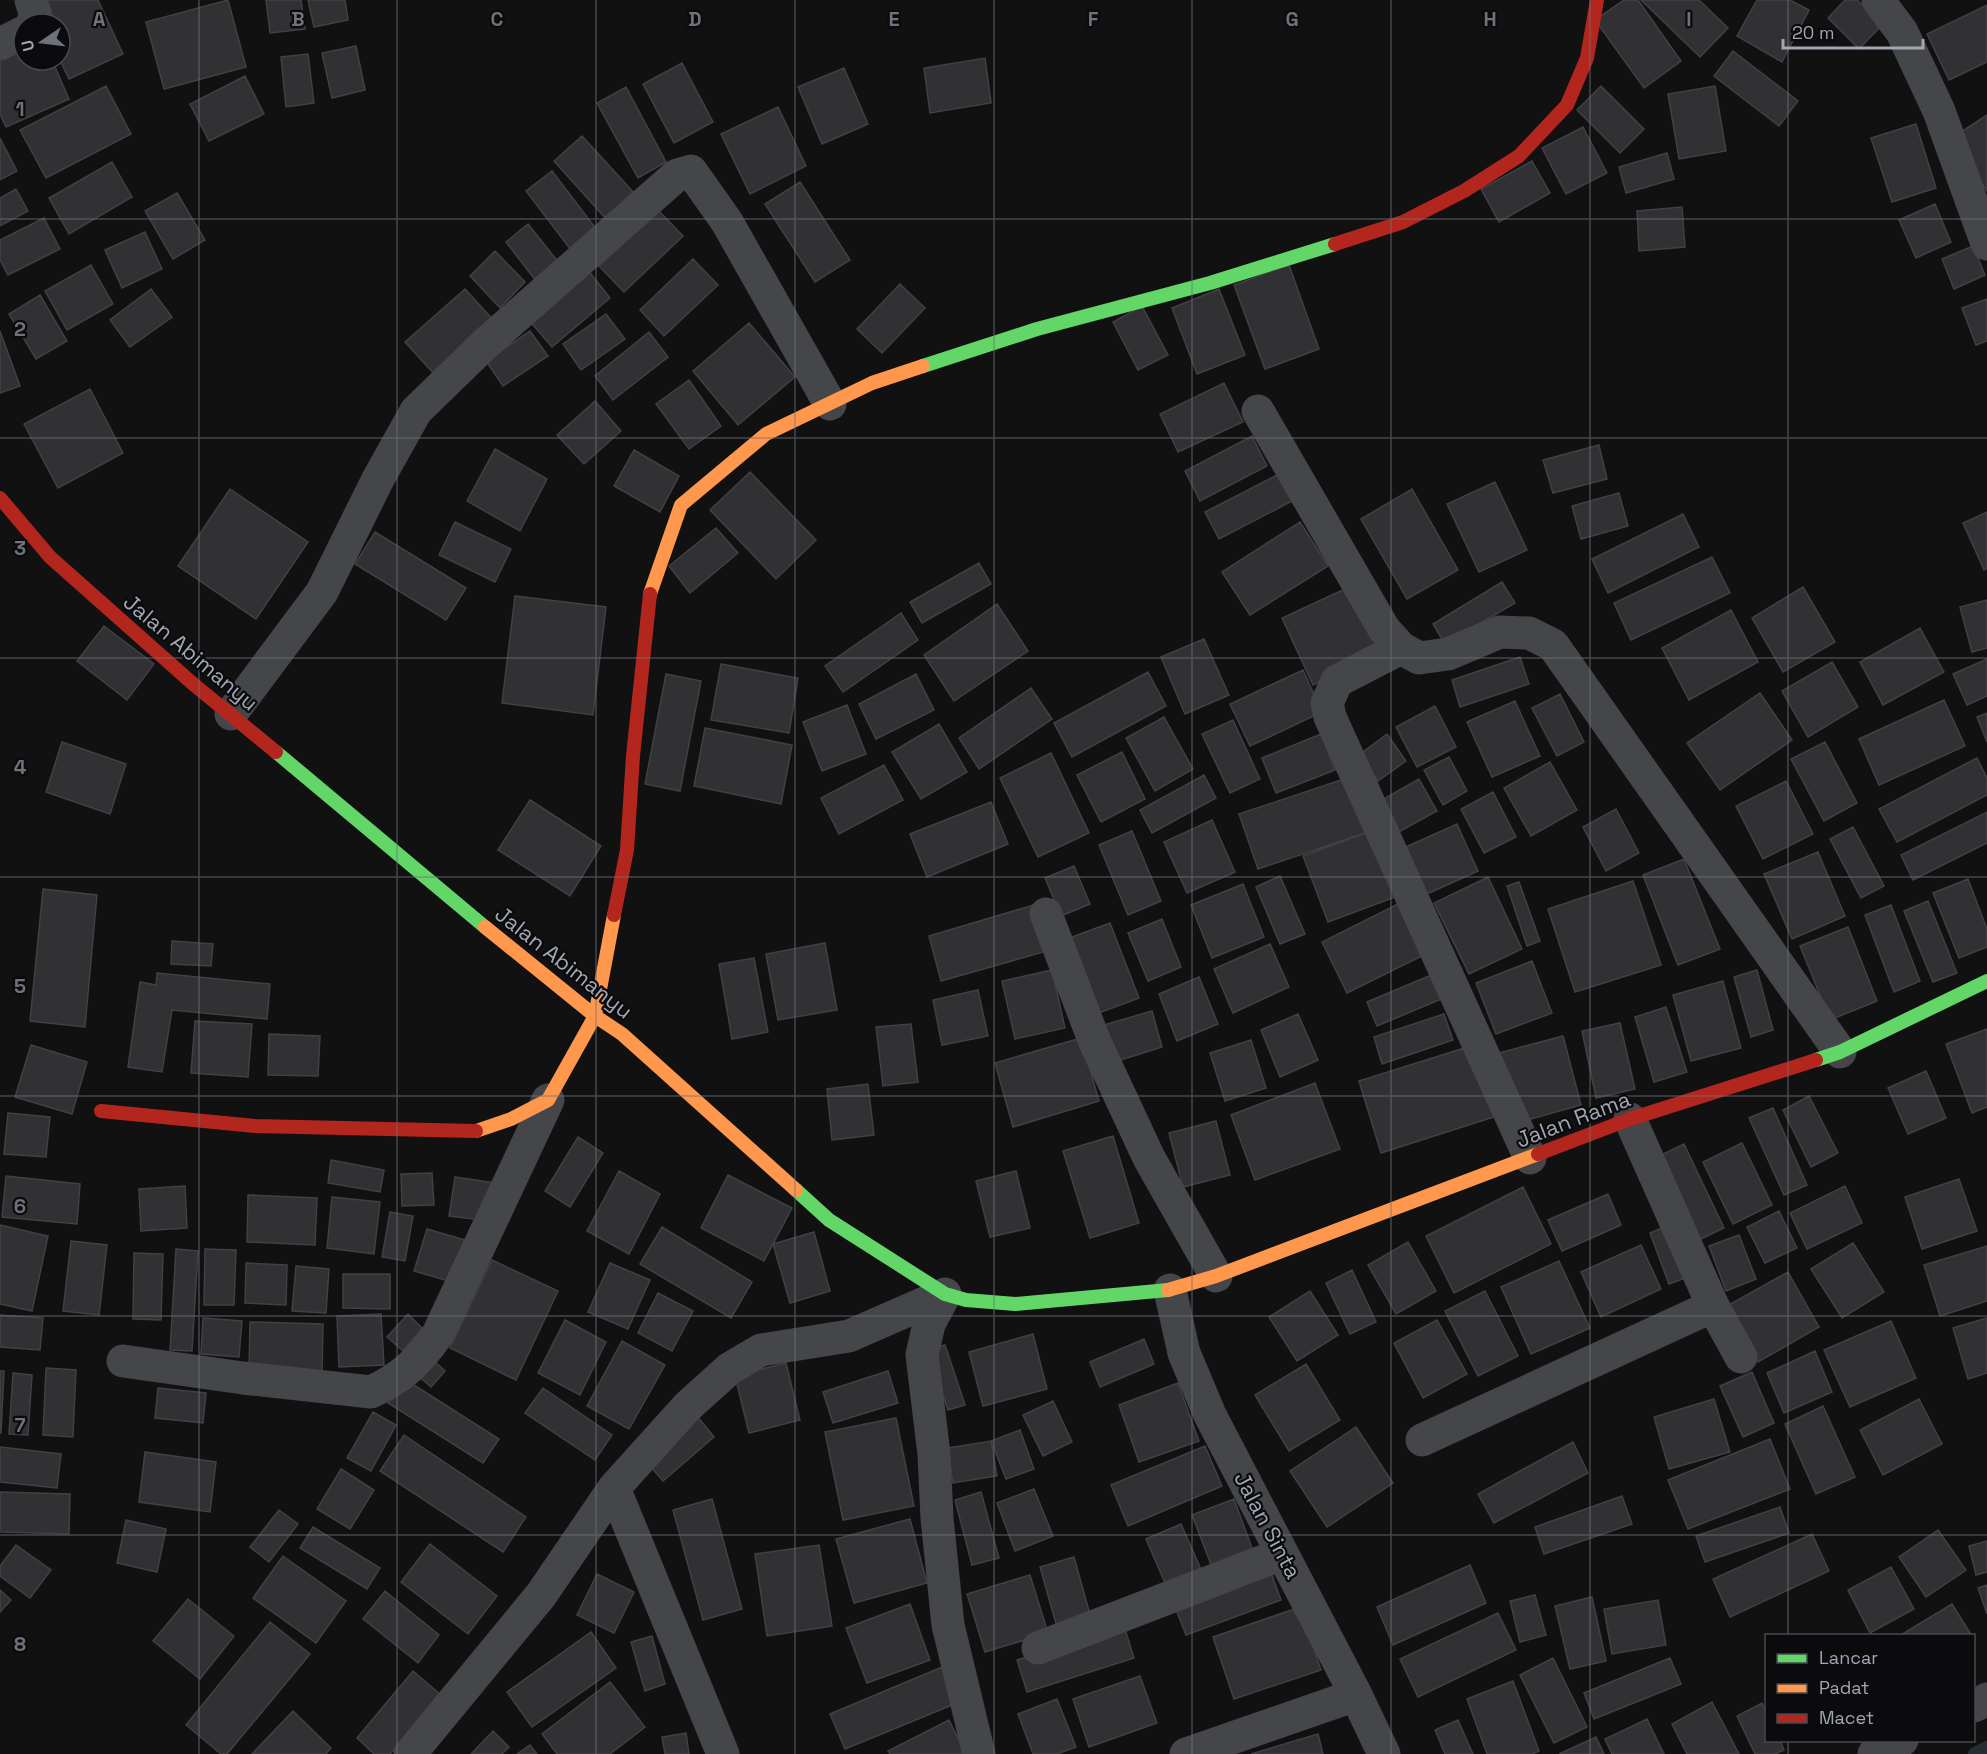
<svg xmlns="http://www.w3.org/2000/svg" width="1987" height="1754" font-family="'Space Grotesk',sans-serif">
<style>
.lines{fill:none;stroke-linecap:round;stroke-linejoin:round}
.stream{stroke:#272d34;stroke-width:14}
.building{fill:#313133;stroke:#404145;stroke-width:1.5}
.street{stroke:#45464a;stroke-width:33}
.fast{stroke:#63d668;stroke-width:14}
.slow{stroke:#ff974d;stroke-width:14}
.jam{stroke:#b3261e;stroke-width:14}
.grid{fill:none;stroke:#6f727a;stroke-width:1.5;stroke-opacity:0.55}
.labels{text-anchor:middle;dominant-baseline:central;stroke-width:4.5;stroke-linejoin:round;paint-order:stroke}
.street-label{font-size:22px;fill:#a1a6b3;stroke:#0b0b0d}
.grid-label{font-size:20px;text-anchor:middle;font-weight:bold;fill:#6f727a;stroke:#0b0b0d;stroke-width:4.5;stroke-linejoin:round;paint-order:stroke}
</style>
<rect width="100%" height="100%" fill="#111"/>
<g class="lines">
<!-- stream -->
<path class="stream" d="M1975 1754 1987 1748"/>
</g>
<!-- building -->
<path class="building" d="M32 0H98L123 54 69 79 60 60V24H43Z
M228 0 246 67 164 89 146 22Z
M266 0H301L305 29 270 33Z
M308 0H345L348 20 314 27Z
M1624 0H1638L1681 61 1644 88 1595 20Z
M1641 0H1699L1728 28 1700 57Z
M1757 0H1790L1809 10 1782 62 1737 36Z
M1845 0H1857L1883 24 1859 49 1828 18Z
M1987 5V62L1949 80 1927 34Z
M24 45V60H52L69 99 6 127 0 114V56Z
M356 46 365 90 332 98 322 53Z
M1733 51 1798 101 1779 126 1714 76Z
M308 54 314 103 286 107 281 57Z
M985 58 991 103 930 113 924 68Z
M682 63 713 122 674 143 643 84Z
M844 68 868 124 822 144 798 87Z
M245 76 264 114 209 141 190 104Z
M106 86 131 134 46 178 20 130Z
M1601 86 1644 129 1620 153 1577 110Z
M1715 86 1726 151 1679 159 1668 94Z
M626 87 666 162 638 178 597 103Z
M778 107 806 166 750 194 721 134Z
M1987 115V191L1952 138Z
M1916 124 1936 188 1892 202 1871 138Z
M1583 127 1607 173 1566 194 1542 148Z
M582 136 635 194 607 220 554 161Z
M0 138 17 171 0 180Z
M1667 153 1674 179 1626 193 1619 167Z
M1532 161 1550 193 1499 222 1481 189Z
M112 162 132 197 69 234 49 198Z
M552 171 597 230 571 250 526 191Z
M800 182 850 260 815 282 765 204Z
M16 189 28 211 0 226V198Z
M177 193 205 240 173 259 145 211Z
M1935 204 1951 242 1916 258 1899 220Z
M1682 207 1685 247 1639 251 1637 211Z
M658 210 683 236 624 292 599 266Z
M44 218 60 249 8 275 0 260V240Z
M528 224 559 263 536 281 506 242Z
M145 232 162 269 122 288 105 250Z
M1973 246 1985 275 1954 289 1942 259Z
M495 251 525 282 500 308 470 276Z
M693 259 718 285 664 336 640 310Z
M91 265 113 304 67 330 45 291Z
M1289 265 1319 349 1265 369 1234 285Z
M587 269 610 298 552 347 528 319Z
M900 284 925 308 882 353 857 329Z
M151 289 172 317 130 347 110 320Z
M465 289 495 322 435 375 405 342Z
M1219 289 1245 355 1197 374 1172 308Z
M40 295 67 341 36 359 9 314Z
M1987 299V341L1976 345 1962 308Z
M1142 306 1168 355 1138 370 1113 322Z
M606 314 625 339 581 370 563 344Z
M749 323 795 377 738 425 693 371Z
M0 331 20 386 0 393Z
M530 331 548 356 503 386 486 361Z
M649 332 668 357 613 400 595 376Z
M689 380 721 426 689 449 656 404Z
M1224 383 1243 422 1178 452 1160 414Z
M90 389 123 453 58 488 24 424Z
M595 401 621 431 584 464 557 435Z
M1252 436 1267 466 1200 501 1185 471Z
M1599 445 1607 479 1553 493 1543 460Z
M495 449 547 479 520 531 467 501Z
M634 450 679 476 660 512 614 486Z
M1285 471 1298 498 1219 539 1205 512Z
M750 472 816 540 776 579 710 510Z
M1495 482 1527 550 1479 572 1447 504Z
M230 489 308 542 256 619 178 566Z
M1412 489 1458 570 1407 599 1361 519Z
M1619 493 1628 526 1581 539 1572 506Z
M1987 512V568L1984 570 1963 523Z
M1683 514 1699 547 1608 593 1592 559Z
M455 522 511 549 495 582 439 555Z
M1300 522 1328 566 1250 615 1222 572Z
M716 528 738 553 690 593 669 566Z
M375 532 466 588 446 620 355 564Z
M1712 557 1730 593 1631 640 1614 603Z
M979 563 991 584 922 623 910 602Z
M1502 582 1515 603 1445 644 1433 624Z
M1349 587 1380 654 1313 685 1282 618Z
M1803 587 1835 642 1783 672 1752 618Z
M515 596 606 607 593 715 502 703Z
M1987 600V648L1972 652 1960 607Z
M997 604 1028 651 954 701 924 655Z
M1731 610 1758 662 1689 700 1662 648Z
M901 613 918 640 843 692 825 666Z
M104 626 154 664 127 700 77 661Z
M1920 628 1944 672 1883 705 1860 662Z
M1204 639 1229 695 1185 714 1161 657Z
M1520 657 1529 684 1460 707 1452 680Z
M1987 659V696L1967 705 1953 674Z
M1832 662 1858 707 1808 737 1782 691Z
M721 664 798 678 789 733 711 720Z
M1303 670 1322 712 1250 746 1230 704Z
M1148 672 1166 706 1072 757 1054 723Z
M666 674 701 681 680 791 645 784Z
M916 674 934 710 876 739 859 704Z
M1031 688 1052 719 979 769 959 738Z
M1760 693 1792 740 1720 790 1687 743Z
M1560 694 1584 742 1557 756 1532 708Z
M1944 700 1965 746 1879 785 1859 739Z
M1515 701 1540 756 1492 777 1467 722Z
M847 705 866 754 822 771 803 722Z
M1435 706 1456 747 1417 767 1396 727Z
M1987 713V742L1977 717Z
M1164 717 1193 769 1155 791 1126 738Z
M1233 720 1260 779 1230 793 1202 734Z
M939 724 967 772 921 799 892 752Z
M705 728 792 745 781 804 694 786Z
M1321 734 1335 770 1276 793 1262 758Z
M1387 734 1406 761 1378 781 1359 755Z
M62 742 126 764 110 814 46 792Z
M1825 742 1857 803 1824 821 1791 759Z
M1122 752 1145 799 1101 822 1077 775Z
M1051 753 1089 833 1038 857 1000 778Z
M1449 757 1467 791 1443 805 1424 770Z
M1977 758 1987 778V795L1897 842 1879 809Z
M1550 762 1577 810 1531 836 1504 788Z
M884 765 903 800 839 834 821 798Z
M1204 775 1216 798 1152 833 1140 810Z
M1353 776 1371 831 1258 869 1239 814Z
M1419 779 1437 811 1397 833 1380 801Z
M1786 781 1813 834 1763 859 1736 806Z
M1493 792 1516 837 1484 853 1461 809Z
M530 800 601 846 570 896 498 850Z
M991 802 1008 844 927 877 910 834Z
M1616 809 1639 853 1606 871 1583 827Z
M1987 812V843L1913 880 1901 855Z
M1212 820 1235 872 1187 893 1164 842Z
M1457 824 1478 871 1427 894 1406 847Z
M1853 827 1884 886 1861 898 1830 839Z
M1132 831 1161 901 1128 915 1099 845Z
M1371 831 1395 897 1328 922 1303 856Z
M1818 852 1845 916 1792 939 1764 874Z
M1684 859 1720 949 1678 965 1643 875Z
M1074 866 1090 904 1061 916 1045 878Z
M1280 876 1305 934 1280 944 1256 887Z
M1488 877 1522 949 1469 974 1434 903Z
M1968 879 1987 929V947L1959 958 1933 893Z
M1633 881 1661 965 1575 992 1548 909Z
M1519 882 1540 941 1527 946 1507 886Z
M1243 884 1264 937 1212 958 1191 905Z
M43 889 97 895 85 1027 30 1021Z
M1928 901 1957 973 1933 982 1904 911Z
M1400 903 1426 954 1347 993 1322 942Z
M1037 904 1050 950 941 981 929 936Z
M1891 905 1920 981 1894 992 1865 915Z
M1162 919 1181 967 1148 981 1128 933Z
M1110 923 1139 998 1093 1015 1064 940Z
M1848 927 1877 1001 1830 1020 1800 946Z
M172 941 213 944 211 966 171 964Z
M825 943 837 1010 778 1020 766 954Z
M1270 944 1289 987 1233 1013 1214 969Z
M754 958 768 1032 732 1039 719 964Z
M1532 961 1552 1013 1496 1034 1476 983Z
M1052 970 1065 1028 1015 1039 1002 981Z
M1757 970 1773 1030 1751 1037 1734 977Z
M157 973 270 984 267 1019 172 1010 162 1072 128 1067 140 982 156 985Z
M1436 973 1446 997 1377 1026 1367 1002Z
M1199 977 1218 1024 1177 1041 1159 994Z
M1723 981 1741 1048 1691 1061 1673 995Z
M978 990 988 1036 942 1045 933 1000Z
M1666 1007 1687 1072 1654 1082 1635 1017Z
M1152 1011 1162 1047 1108 1064 1097 1027Z
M1298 1014 1318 1060 1280 1077 1261 1030Z
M1444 1014 1453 1040 1382 1064 1374 1037Z
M195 1021 252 1024 248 1077 191 1073Z
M1620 1023 1635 1089 1596 1098 1582 1031Z
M911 1024 918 1082 883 1086 876 1027Z
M1987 1029V1107L1972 1113 1946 1044Z
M269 1034 320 1036 318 1076 268 1075Z
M1563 1036 1581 1105 1517 1123 1499 1053Z
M1081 1038 1099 1101 1013 1127 995 1063Z
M1251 1040 1266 1088 1225 1101 1210 1053Z
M1477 1044 1500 1115 1381 1153 1359 1081Z
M31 1045 87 1062 72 1114 15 1097Z
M1926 1071 1946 1118 1908 1134 1888 1088Z
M1315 1083 1340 1149 1255 1180 1231 1115Z
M868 1084 874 1135 832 1140 827 1089Z
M1809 1096 1838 1153 1811 1167 1783 1110Z
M1773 1108 1807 1185 1784 1195 1749 1118Z
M8 1113 50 1117 46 1157 4 1154Z
M1216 1121 1230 1175 1183 1187 1169 1133Z
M1113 1136 1139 1223 1090 1238 1063 1151Z
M578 1137 603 1153 570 1207 545 1191Z
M1742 1143 1772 1205 1733 1224 1703 1162Z
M1684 1144 1724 1228 1697 1241 1657 1157Z
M331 1160 384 1170 380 1192 328 1183Z
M619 1171 660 1194 629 1254 587 1231Z
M1016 1171 1030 1228 990 1237 976 1181Z
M432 1173 434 1205 402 1206 401 1174Z
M728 1175 792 1208 764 1261 701 1228Z
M6 1176 80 1184 77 1224 2 1217Z
M455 1177 495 1183 490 1221 449 1216Z
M1959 1179 1977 1231 1922 1249 1905 1197Z
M185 1186 187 1228 141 1231 139 1189Z
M1845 1186 1862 1223 1807 1249 1790 1213Z
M1523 1187 1551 1244 1454 1293 1426 1236Z
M1608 1194 1621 1225 1562 1251 1548 1220Z
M248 1195 317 1198 315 1245 247 1242Z
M332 1197 380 1202 374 1254 327 1248Z
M1779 1211 1797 1248 1765 1263 1747 1227Z
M390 1212 413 1216 405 1261 382 1257Z
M1674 1223 1693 1275 1669 1284 1650 1233Z
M0 1225 48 1236 32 1311 0 1304Z
M662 1227 752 1282 731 1318 640 1264Z
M427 1229 472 1242 459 1284 414 1271Z
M814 1232 830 1291 790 1303 773 1244Z
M1739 1235 1756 1279 1726 1291 1709 1246Z
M71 1241 107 1245 99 1315 63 1311Z
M1408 1242 1436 1291 1396 1314 1368 1265Z
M1853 1243 1884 1292 1842 1318 1811 1269Z
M1641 1245 1661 1289 1601 1317 1581 1272Z
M1987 1246V1301L1940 1316 1924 1265Z
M176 1249 198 1251 192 1351 170 1350Z
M205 1249 236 1250 234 1305H204Z
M134 1253 163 1254 161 1320 133 1319Z
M492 1260 558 1291 516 1380 450 1348Z
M1559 1261 1590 1328 1531 1354 1501 1287Z
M246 1263 287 1265 286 1305 245 1303Z
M610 1263 650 1280 628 1329 588 1312Z
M296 1266 329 1269 326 1313 292 1311Z
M1352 1270 1376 1322 1350 1334 1326 1283Z
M1788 1272 1819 1327 1758 1362 1727 1306Z
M343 1274H390V1309L343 1308Z
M1310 1291 1338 1335 1297 1361 1269 1317Z
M1485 1291 1518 1356 1478 1376 1445 1311Z
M658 1293 693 1311 672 1351 638 1333Z
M381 1314 384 1365 339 1367 337 1316Z
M408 1314 422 1328 403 1351 387 1337Z
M0 1315 43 1318 40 1350 0 1347Z
M203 1318 242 1321 239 1357 201 1354Z
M1987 1318V1373L1968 1379 1953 1328Z
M565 1320 606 1342 580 1395 538 1373Z
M1437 1320 1467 1374 1423 1398 1394 1343Z
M1891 1321 1916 1378 1850 1407 1824 1350Z
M250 1322 323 1324 322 1373 249 1371Z
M1033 1334 1047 1389 983 1406 969 1352Z
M1144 1339 1154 1364 1100 1387 1090 1362Z
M622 1341 665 1365 629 1429 587 1406Z
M945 1345 965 1405 948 1410 928 1350Z
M1815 1351 1832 1392 1784 1413 1767 1373Z
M431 1358 445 1371 431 1387 416 1374Z
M786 1363 800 1420 749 1433 735 1376Z
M1306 1364 1340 1420 1289 1451 1255 1395Z
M46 1368 76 1370 73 1437 43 1435Z
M0 1371H4L1 1433H0Z
M888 1371 898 1403 833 1423 823 1392Z
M1752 1372 1774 1423 1743 1437 1720 1386Z
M13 1373 32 1375 28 1435 9 1434Z
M403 1378 499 1439 483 1463 388 1403Z
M1178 1383 1199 1441 1139 1462 1119 1405Z
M158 1388 206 1393 203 1423 155 1418Z
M543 1388 612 1435 595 1460 525 1413Z
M1714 1399 1730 1452 1669 1469 1654 1417Z
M1919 1399 1942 1444 1883 1475 1860 1430Z
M1053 1401 1072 1442 1043 1456 1023 1415Z
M1823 1406 1855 1477 1816 1494 1785 1424Z
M373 1412 396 1425 371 1471 347 1458Z
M697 1416 714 1437 663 1481 645 1460Z
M896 1418 914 1506 843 1520 825 1432Z
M1356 1427 1393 1483 1327 1527 1290 1471Z
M1020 1430 1034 1469 1006 1479 991 1441Z
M404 1435 526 1517 503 1552 380 1471Z
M1770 1439 1790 1489 1688 1529 1668 1480Z
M991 1441 997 1476 953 1483 947 1448Z
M1573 1442 1588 1473 1494 1523 1478 1494Z
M1205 1446 1222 1486 1128 1526 1111 1485Z
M0 1447 61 1454 57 1488 0 1482Z
M145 1452 216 1462 210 1512 139 1502Z
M341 1469 374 1490 350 1529 317 1509Z
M1034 1489 1053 1536 1015 1551 997 1503Z
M0 1492 70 1494 69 1534 0 1532Z
M981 1492 999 1558 972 1565 955 1500Z
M1622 1496 1632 1524 1544 1554 1535 1527Z
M712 1499 742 1609 703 1620 673 1510Z
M1234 1499 1256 1559 1215 1575 1192 1515Z
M1780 1507 1789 1533 1705 1562 1696 1536Z
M279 1510 298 1524 269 1562 250 1547Z
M910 1519 927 1583 854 1603 836 1539Z
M126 1520 166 1529 157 1572 117 1563Z
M1181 1524 1203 1574 1168 1590 1146 1539Z
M313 1527 380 1568 367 1589 300 1548Z
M1938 1530 1966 1570 1926 1597 1899 1557Z
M1812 1534 1829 1571 1730 1617 1713 1579Z
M1987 1541V1572L1976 1575 1969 1546Z
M430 1544 497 1596 468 1634 401 1582Z
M16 1545 51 1570 30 1598 0 1576V1566Z
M819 1545 832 1626 767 1636 755 1554Z
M283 1556 346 1601 316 1643 253 1598Z
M1074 1557 1091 1618 1057 1627 1040 1567Z
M1470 1565 1486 1603 1393 1645 1377 1607Z
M1269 1567 1281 1600 1186 1635 1173 1602Z
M1891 1567 1914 1609 1870 1633 1848 1590Z
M597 1574 634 1592 614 1633 577 1615Z
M1030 1575 1048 1633 985 1652 967 1594Z
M1987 1585V1614L1978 1588Z
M0 1590 11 1600 0 1612Z
M385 1591 439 1635 418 1663 363 1619Z
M1535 1595 1546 1635 1520 1642 1510 1601Z
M1592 1597 1606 1661 1570 1669 1555 1606Z
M188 1599 234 1636 200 1679 153 1641Z
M1658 1600 1666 1645 1612 1654 1604 1609Z
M910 1604 930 1660 867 1683 846 1628Z
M1952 1604 1972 1636H1899Z
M1300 1607 1321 1670 1234 1699 1213 1637Z
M1498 1613 1516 1650 1418 1697 1400 1659Z
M270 1622 310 1654 227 1754H221L186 1725Z
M1124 1626 1134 1658 1027 1692 1017 1660Z
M591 1632 616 1668 532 1727 507 1692Z
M652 1636 665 1684 645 1691 631 1642Z
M1553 1658 1587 1727 1554 1743 1520 1675Z
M1670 1658 1681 1684 1594 1719 1584 1693Z
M942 1667 957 1703 845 1749 830 1714Z
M413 1671 441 1695 390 1754H374L357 1738Z
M1140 1676 1157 1723 1089 1747 1073 1699Z
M1513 1681 1539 1751 1532 1754H1487L1467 1699Z
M610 1682 645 1727 610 1754H557L542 1734Z
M1057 1699 1076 1747 1057 1754H1033L1018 1714Z
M1712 1702 1739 1754H1687L1672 1724Z
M1762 1703 1766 1713V1740H1780L1784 1750 1775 1754H1755L1737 1716Z
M293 1711 331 1748 326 1754H252Z
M1647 1719 1664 1754H1612L1605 1739Z
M949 1720 966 1754H890L888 1751Z
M1458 1720 1473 1754H1445L1435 1730Z
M493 1731 509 1747 502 1754H471Z
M686 1733 689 1754H665L662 1737Z
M1318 1734 1323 1754H1251Z
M1596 1737 1604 1754H1559Z
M530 1745 537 1754H517Z"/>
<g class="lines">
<!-- street -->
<path class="street" d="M31 0 36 16 32 24
M1878 0 1902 32 1939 111 1987 244
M0 44 24 32
M1258 411 1384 629 1401 648 1419 658 1448 654 1500 632 1529 633 1553 645 1840 1052
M1401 648 1337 681 1327 703 1330 717 1530 1158
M231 714 322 592 377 481 416 411 484 345 677 175 691 171 727 222 830 404
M1046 914 1094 1040 1149 1158 1216 1276
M1630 1119 1713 1306 1741 1357
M1170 1290 1184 1353 1210 1415 1356 1695 1384 1754
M945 1294 929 1324 922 1355 934 1454 937 1518 948 1625 979 1754
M123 1361 243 1378 371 1392C402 1378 419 1361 438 1334L548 1100
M1422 1440 1713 1306
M614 1488 723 1754
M1038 1648 1282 1554
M1974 1706 1987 1699
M410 1754 541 1595 614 1488 687 1407 729 1369 761 1350 849 1336 945 1294
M1186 1754 1356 1695
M1874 1754 1902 1740"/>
<!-- fast -->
<path class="fast" d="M923 366 1037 329 1210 283 1335 244
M276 752 485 927
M1816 1060 1840 1052 1987 981
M796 1190 829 1220 945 1294 966 1300 1015 1304 1168 1290"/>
<!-- slow -->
<path class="slow" d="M650 594 681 505 766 434 872 383 923 366
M485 927 595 1016 622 1034 796 1190
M476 1131 511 1119 548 1100 595 1016 614 915
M1168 1290 1216 1276 1538 1154"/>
<!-- jam -->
<path class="jam" d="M1335 244 1403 222 1464 191 1519 156 1567 105 1587 58 1597 0
M0 498 50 557 192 683 276 752
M614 915 627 850 633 756 650 594
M101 1111 255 1126 476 1131
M1538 1154 1630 1119 1816 1060"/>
</g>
<!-- grid -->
<path class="grid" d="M199 0V1754M397 0V1754M596 0V1754M795 0V1754M994 0V1754M1192 0V1754M1391 0V1754M1590 0V1754M1788 0V1636M0 219H1987M0 438H1987M0 658H1987M0 877H1987M0 1096H1987M0 1316H1987M0 1535H1987M1788 1740V1754"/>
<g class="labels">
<!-- street labels -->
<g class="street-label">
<text transform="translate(191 652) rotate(40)">Jalan Abimanyu</text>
<text transform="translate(564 962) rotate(38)">Jalan Abimanyu</text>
<text transform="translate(1573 1119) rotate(-21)">Jalan Rama</text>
<text transform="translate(1268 1525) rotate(62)">Jalan Sinta</text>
</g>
</g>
<g class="grid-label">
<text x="99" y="26">A</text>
<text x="298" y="26">B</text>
<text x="497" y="26">C</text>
<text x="695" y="26">D</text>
<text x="894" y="26">E</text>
<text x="1093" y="26">F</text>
<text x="1292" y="26">G</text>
<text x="1490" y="26">H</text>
<text x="1689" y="26">I</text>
<text x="20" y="116">1</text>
<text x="20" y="336">2</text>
<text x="20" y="555">3</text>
<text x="20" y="774">4</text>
<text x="20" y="993">5</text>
<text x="20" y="1213">6</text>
<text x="20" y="1432">7</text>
<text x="20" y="1651">8</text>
</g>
<!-- legend -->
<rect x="1765" y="1634" width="210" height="108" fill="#0b0b0d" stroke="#47494f" stroke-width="1.5"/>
<rect x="1777" y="1654" width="30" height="9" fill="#63d668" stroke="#47494f" stroke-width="1.5"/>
<text x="1819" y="1664" font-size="18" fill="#a1a6b3">Lancar</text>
<rect x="1777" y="1684" width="30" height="9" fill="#ff974d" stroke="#47494f" stroke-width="1.5"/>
<text x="1819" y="1694" font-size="18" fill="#a1a6b3">Padat</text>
<rect x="1777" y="1714" width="30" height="9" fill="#b3261e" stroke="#47494f" stroke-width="1.5"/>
<text x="1819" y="1724" font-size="18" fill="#a1a6b3">Macet</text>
<!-- north arrow -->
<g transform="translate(42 42) rotate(256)"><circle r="28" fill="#0b0b0d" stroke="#47494f" stroke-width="1.5"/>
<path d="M0-4.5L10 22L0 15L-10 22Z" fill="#6f727a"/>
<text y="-9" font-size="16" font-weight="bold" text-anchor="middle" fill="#a1a6b3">U</text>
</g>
<!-- scale -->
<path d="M1783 39v9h140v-9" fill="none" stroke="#a1a6b3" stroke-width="3"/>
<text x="1792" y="39" font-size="18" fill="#a1a6b3" stroke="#0b0b0d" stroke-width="4.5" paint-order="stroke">20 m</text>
</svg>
